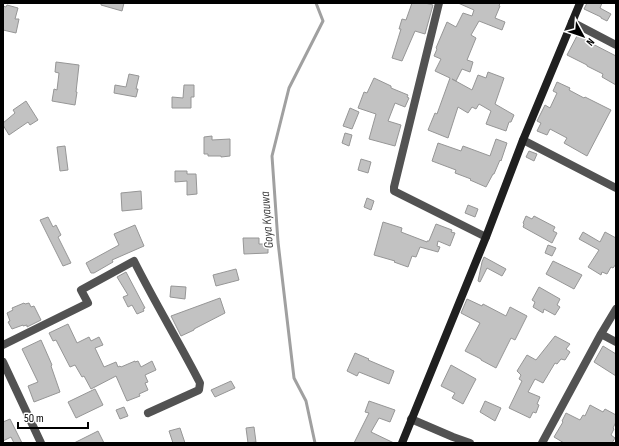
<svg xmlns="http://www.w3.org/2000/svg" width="619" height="446" font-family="'Sofia Sans Condensed',sans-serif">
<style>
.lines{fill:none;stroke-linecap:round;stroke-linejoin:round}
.stream{stroke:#a0a0a0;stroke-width:3}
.building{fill:#c2c2c2;stroke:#969696}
.street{stroke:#525252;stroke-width:8}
.secondary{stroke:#1f1f1f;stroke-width:8}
.labels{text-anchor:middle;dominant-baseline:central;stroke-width:3;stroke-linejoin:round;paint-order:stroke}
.water-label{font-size:13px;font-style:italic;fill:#414141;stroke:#fff}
</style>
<rect width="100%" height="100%" fill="#fff"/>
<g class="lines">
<!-- stream -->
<path class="stream" d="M315 443 306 401 294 378 278 242 272 156 289 88 323 21 316 3"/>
</g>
<!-- building -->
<path class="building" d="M101 3H124L122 11 101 5Z
M412 3H425L433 5 425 34 415 31 402 61 392 58 401 29H399L402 19 406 20Z
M458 3H500L499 6H500L495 18 505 22 502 30 479 21 471 35 476 38 467 60 473 62 470 72 462 69 456 81 452 79 472 90 478 75 486 78 488 72 504 78 495 104 514 115 511 122H509L506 131 486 124 491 111 479 104 476 109 472 107 468 113 458 107 448 138 428 130 435 113 437 114 450 78 435 71 441 59 434 56 437 49 436 48 447 22 456 27 463 13 472 16 474 10Z
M587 3H602L600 8 611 14 607 21 601 18V17L584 9Z
M7 5 18 8 15 19H19L16 33 3 30V6L6 7Z
M578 34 587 38 585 40 616 56V85L602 77 603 74 587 66V65L567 55Z
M56 62 79 65 76 92H77L75 105 52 101 54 89 57 90 59 73 55 72Z
M129 74 139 76 136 89H138L136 97 114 93 115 85 126 87Z
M374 78 391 86V88L408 95 407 97 409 98 405 107 395 103 388 121 401 125 395 146 369 139 376 114 358 108 364 92 367 93Z
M557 82 570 88 569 90 584 98 585 97 611 110 587 156 564 143 567 138 550 129 547 135 537 131 541 123 537 121 545 105 550 108 557 93 553 91Z
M184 85H194V97H191V108H172V97L183 98Z
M26 101 38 120 30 125 28 122 9 135 3 125V123L15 113 13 110Z
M350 108 359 112 352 129 343 126Z
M345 133 352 135 349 146 342 143Z
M212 136V140L230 139V156L221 157V156H208V154H204V137Z
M496 139 507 143 501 161 500 160 494 174H493L486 187 470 180 471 179 455 173 456 170 432 161 438 143 461 151 463 146 490 156Z
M65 146 68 170 60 171 57 147Z
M529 151 537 154 534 161 526 157Z
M361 159 371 162 368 173 358 170Z
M175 171H187V174H196L197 194 187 195V181L175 182Z
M141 191 142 209 122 211 121 193Z
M367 198 374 201 371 210 364 207Z
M468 205 478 209 475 217 465 213Z
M526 216 532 219 534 216 555 227 553 231 557 233 552 243 523 227 524 224 523 223Z
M48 217 53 227 56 225 61 235 58 237 71 263 63 266 40 220Z
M383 222 402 228 401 232 427 242V241H429L436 224 452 230 451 232 455 233 450 246 438 241 437 246 440 247 438 252 420 247 416 257 412 256 408 267 394 262 395 261 374 255Z
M135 225 144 246 112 260 113 262 94 273H91L86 263 119 245 114 234Z
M583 232 600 242 605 232 616 238V264L613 268 611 267 607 274 602 272 601 275 588 267 599 250 579 239Z
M243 238H259V244H268V253L244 254Z
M548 245 556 248 552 256 545 253Z
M484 257 506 269 502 276 487 268 480 282 478 281 482 262Z
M553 261 582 275 574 289 546 274Z
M236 269 239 280 216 286 213 275Z
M126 272 145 308 143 309 144 311 137 314 132 305 128 307 123 297 128 295 117 277Z
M171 286 186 287 185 299 170 297Z
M539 287 560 299 557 305 560 307 555 315 544 309 543 313 533 307 535 302 532 300Z
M220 298 225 313 194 329V330L181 336 171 316Z
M467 299 482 306 483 304 506 316 510 307 527 316 515 340 511 338 496 368 481 360V359L465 351 480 323 461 313Z
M24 303 25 304 29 303 31 307 34 306 41 320 27 327V325L23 326V325L12 329 8 322 10 321 7 313 13 310 12 308Z
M68 324 77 343 89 337 91 341 99 337 103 345 95 348 104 367 116 362 118 367 120 366 121 367 135 361V362L138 361 141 367 152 361 156 370 145 375 148 382 145 383 148 390 139 394 140 396 127 401 116 376 91 389 84 376 82 377 75 365 70 367 56 340 53 341 49 333Z
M555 336 570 344 566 349 570 352 565 360 561 359 557 364 555 363 543 383 535 379 528 392 540 397 537 404 539 405 536 413 533 412 530 418 509 408 522 381 519 379 521 375 517 371 527 355 536 360Z
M41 340 52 365 51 366 60 392 34 402 28 386 38 382 22 349Z
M603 346 616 354V376L594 362Z
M355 353 369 359 368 360 394 371 389 384 359 372 357 376 347 371Z
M451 365 476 379 463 404 452 398 455 393 441 386Z
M231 381 235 388 215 397 211 390Z
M95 389 103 405 76 418 68 402Z
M369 401 395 410 390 422 379 418 371 432 394 443H354L369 413 365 412Z
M485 401 501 408 495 421 480 412Z
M590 405 603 412 605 409 616 415V422L613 428 614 429 611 435 615 438 612 443H564L554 437 563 422 562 421 566 413 580 420 583 415 585 416Z
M124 407 128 416 120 419 116 410Z
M10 419 22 443H14L11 437 3 441V422Z
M254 427 256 442 248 443 246 428Z
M180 428 185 443H173L169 431Z
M98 431 104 443H74Z"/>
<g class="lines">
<!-- street -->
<path class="street" d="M439 3 394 187V191L486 237
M572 22 616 45
M523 140 616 188
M601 334 616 342
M3 345 88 303 81 290 134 261C155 303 179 342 200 383L199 390 148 413
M3 362 41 443
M411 419 453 437 470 443
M542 443 601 334 616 309"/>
<!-- secondary -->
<path class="secondary" d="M402 443 486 237 523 140 580 3"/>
</g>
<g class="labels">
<!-- water labels -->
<g class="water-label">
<text transform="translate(267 220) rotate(-94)">Goya Kyauwa</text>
</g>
</g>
<!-- border -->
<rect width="619" height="446" fill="none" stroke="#000000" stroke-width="8"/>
<!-- north arrow -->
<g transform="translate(583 36) rotate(130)" stroke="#ffffff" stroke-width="3" paint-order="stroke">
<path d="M0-3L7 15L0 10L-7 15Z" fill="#000000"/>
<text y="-6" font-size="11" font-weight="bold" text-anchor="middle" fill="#000000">N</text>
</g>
<!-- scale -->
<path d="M18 422v6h70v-6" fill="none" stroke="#000000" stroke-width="2"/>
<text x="24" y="422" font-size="12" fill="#000000" stroke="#ffffff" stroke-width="3" paint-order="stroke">50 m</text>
</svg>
